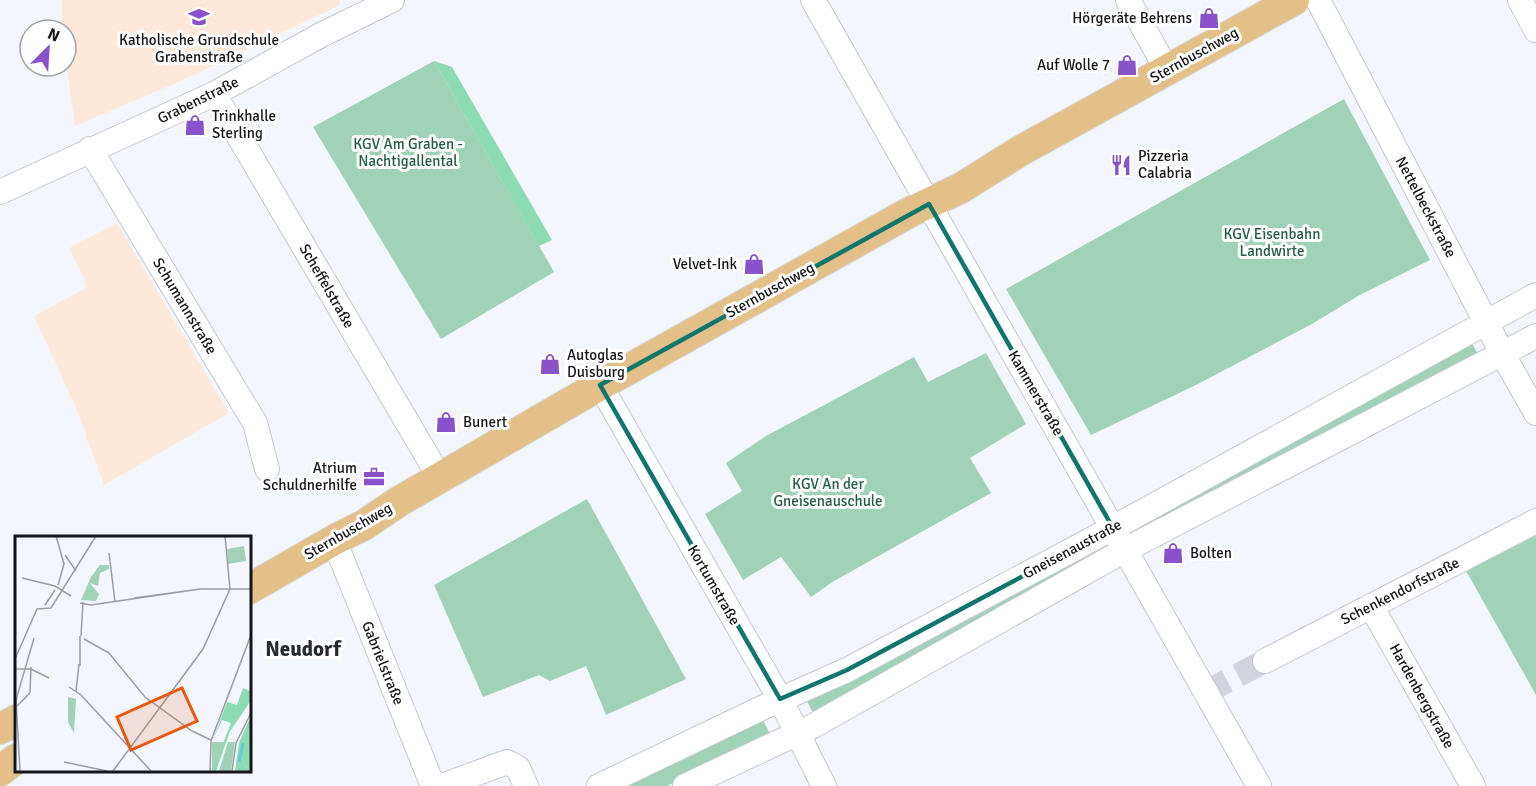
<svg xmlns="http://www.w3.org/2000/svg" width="1536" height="786" font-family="Signika,sans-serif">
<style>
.education{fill:#fee8da}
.green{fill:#a0d2b7}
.forest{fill:#8cdbb3}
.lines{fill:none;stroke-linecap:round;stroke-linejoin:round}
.minor-tunnel{stroke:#d2d4dc;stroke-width:24;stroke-dasharray:24 12;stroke-linecap:butt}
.minor-casing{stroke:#c4c8d1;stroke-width:26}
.major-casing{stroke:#d5d5d5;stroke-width:32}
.minor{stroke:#fff;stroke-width:24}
.major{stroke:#e3c088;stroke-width:30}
.marked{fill:none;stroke:#0f766e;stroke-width:4.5;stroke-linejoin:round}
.labels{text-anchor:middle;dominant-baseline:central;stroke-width:6;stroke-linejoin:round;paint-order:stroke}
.poi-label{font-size:15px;fill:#141518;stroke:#fff;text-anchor:start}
.street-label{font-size:15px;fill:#141518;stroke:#fff}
.park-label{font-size:15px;fill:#235e44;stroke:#fff}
.district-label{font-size:21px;font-weight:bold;fill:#272930;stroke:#fff}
.inset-river{fill:none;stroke:#62cad3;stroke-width:3}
.inset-road{fill:none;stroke:#9a9ca2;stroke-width:1.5}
.view{fill:#e8590c;fill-opacity:0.15;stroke:#e8590c;stroke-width:3}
.inset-edge{fill:none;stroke:#141518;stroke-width:3}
</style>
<rect width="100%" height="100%" fill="#f4f6fe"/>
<!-- education -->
<path class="education" d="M62 0H340V5L183 80 75 126 66 62V30H62Z
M117 223 229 413 104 485 76 408 34 316 88 287 69 248Z"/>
<!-- green -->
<path class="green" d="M434 61 554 272 441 339 313 127Z
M1344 99 1430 260 1358 296 1312 324 1196 385 1091 435 1006 289Z
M1469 338 1480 358 1144 533 1137 521Z
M986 353 1026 424 970 458 991 493 834 581 811 597 781 557 743 580 705 514 742 491 726 463 766 436 914 357 928 382Z
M587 499 686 679 606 715 586 666 550 681 539 675 483 697 434 585Z
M1536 532V695L1465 569Z
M1095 544 1102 556 815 717 805 697Z
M761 716 772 738 667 786H614Z"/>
<!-- forest -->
<path class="forest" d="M434 61 452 67 552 240 539 246Z"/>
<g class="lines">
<!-- minor-tunnel -->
<path class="minor-tunnel" d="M1206 692 1265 661"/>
<defs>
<path id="minor" d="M813 0 1259 786
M1128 0 1167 70
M1318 0 1502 353 1536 413
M1520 0 1536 30
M214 94 440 478
M90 149 255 423 267 469
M0 192 214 94 321 35 392 0
M600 385 780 699 824 786
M334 540 433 786
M1371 606 1473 786
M1265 661 1536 521
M442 786 507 762 518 768 526 786
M599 786 766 706 847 670 1113 528 1536 295
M685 786 813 726 1125 550 1536 336"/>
<path id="major" d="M249 589 334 540 364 525 398 502 595 388 910 212 961 188 1020 151 1294 0
M0 729 16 720
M0 771 16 759"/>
</defs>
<!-- minor casing -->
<use href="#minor" class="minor-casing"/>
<!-- major casing -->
<use href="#major" class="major-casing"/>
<!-- minor -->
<use href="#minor" class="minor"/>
<!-- major -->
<use href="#major" class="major"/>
</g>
<!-- marked area -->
<path class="marked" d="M929 204 1113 528 847 670 780 699 600 385Z"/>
<!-- icons -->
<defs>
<symbol id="school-bare" viewBox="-9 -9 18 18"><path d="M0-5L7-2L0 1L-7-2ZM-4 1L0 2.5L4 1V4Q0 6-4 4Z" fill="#8952ca" stroke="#fff" stroke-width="2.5" paint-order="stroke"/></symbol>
<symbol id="shop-bare" viewBox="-9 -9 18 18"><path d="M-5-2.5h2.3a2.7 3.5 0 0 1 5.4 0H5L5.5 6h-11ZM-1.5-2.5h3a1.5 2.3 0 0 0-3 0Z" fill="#8952ca" stroke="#fff" stroke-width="2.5" paint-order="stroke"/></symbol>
<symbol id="restaurant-bare" viewBox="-9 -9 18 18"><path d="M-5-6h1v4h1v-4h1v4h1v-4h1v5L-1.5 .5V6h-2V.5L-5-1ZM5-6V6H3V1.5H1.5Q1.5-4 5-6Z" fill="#8952ca" stroke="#fff" stroke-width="2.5" paint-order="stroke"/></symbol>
<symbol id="office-bare" viewBox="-9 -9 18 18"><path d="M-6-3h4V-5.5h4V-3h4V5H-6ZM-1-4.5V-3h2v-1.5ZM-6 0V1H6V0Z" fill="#8952ca" stroke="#fff" stroke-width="2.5" paint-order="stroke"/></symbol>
</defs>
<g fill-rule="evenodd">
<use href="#school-bare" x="184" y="2" width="30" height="30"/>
<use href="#shop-bare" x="1194" y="3" width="30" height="30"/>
<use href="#shop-bare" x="1112" y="50" width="30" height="30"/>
<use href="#shop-bare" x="180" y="110" width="30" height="30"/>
<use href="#restaurant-bare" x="1106" y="150" width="30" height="30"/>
<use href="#shop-bare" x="739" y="249" width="30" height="30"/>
<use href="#shop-bare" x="535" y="349" width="30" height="30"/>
<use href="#shop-bare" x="431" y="407" width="30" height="30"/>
<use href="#office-bare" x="359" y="462" width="30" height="30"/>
<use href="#shop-bare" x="1158" y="538" width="30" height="30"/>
</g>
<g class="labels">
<!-- poi labels -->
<g class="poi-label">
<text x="1192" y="18" text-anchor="end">Hörgeräte Behrens</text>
<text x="199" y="40" text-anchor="middle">Katholische Grundschule<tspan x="199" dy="17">Grabenstraße</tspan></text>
<text x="1110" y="65" text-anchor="end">Auf Wolle 7</text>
<text x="212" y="116">Trinkhalle<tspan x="212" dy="17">Sterling</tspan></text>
<text x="1138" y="156">Pizzeria<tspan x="1138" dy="17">Calabria</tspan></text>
<text x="737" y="264" text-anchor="end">Velvet-Ink</text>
<text x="567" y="355">Autoglas<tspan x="567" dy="17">Duisburg</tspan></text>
<text x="463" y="422">Bunert</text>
<text x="357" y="468" text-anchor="end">Atrium<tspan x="357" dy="17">Schuldnerhilfe</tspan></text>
<text x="1190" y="553">Bolten</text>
</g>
<!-- street labels -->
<g class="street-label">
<text transform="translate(1194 55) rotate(-29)">Sternbuschweg</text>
<text transform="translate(198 100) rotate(-26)">Grabenstraße</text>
<text transform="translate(1426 207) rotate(62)">Nettelbeckstraße</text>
<text transform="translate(327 286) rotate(60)">Scheffelstraße</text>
<text transform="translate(770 290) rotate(-29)">Sternbuschweg</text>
<text transform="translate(185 306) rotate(59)">Schumannstraße</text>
<text transform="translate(1036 393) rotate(60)">Kammerstraße</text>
<text transform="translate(348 531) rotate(-30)">Sternbuschweg</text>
<text transform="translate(1072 549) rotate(-28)">Gneisenaustraße</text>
<text transform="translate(714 585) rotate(60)">Kortumstraße</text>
<text transform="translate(1400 591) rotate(-27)">Schenkendorfstraße</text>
<text transform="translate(383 663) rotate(68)">Gabrielstraße</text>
<text transform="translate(1422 696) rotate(61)">Hardenbergstraße</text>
</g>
<!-- park labels -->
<g class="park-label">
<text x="408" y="144">KGV Am Graben -<tspan x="408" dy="17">Nachtigallental</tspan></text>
<text x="1272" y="234">KGV Eisenbahn<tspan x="1272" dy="17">Landwirte</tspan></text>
<text x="828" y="484">KGV An der<tspan x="828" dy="17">Gneisenauschule</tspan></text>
</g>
<!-- district labels -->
<g class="district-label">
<text x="303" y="649">Neudorf</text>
</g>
</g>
<!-- overview -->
<g transform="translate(15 536)">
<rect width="236" height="236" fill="#f4f6fe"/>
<path d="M229 10 231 25 213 28 212 13ZM93 18 85 29H94V33L85 37 83 50 75 47 84 58 81 65 66 64 76 41ZM53 161 61 163 59 197 53 186ZM197 206H210L200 234H197ZM213 206H220L216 235H204Z" fill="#a0d2b7"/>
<path d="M228 152 235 155V166L215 195 201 235H197L216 187 207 184 198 204 212 166 222 169ZM235 182V235H220L224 207Z" fill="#8cdbb3"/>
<path class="inset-river" d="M224 226 228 207"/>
<path class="inset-road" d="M41 0 49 28 43 49M94 17 100 66M50 19 61 35M7 42 40 50 56 60M119 62 186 53H236M65 67 76 69 185 53H236M30 69 40 54M65 100V130M66 100 68 66M69 103 94 117 130 161 177 195 196 204M0 123 22 73 36 72 81 0M0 133H16L34 142M54 151 66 159 136 235M61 155 64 128M15 157 16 131M2 170 15 157M49 226 92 235M5 235 1 164 19 102M98 235 188 113 215 53 210 0M195 235 196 205 236 99M217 235 221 207 236 177"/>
<path class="view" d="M167 152 182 185 116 214 102 181Z"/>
<rect width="236" height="236" class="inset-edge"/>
</g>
<!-- north arrow -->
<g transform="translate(48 48) rotate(24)"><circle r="28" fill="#ffffff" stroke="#a1a1a3" stroke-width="1.5"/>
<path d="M0-4.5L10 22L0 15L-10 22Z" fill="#8952ca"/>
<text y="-9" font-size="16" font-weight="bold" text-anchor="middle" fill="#141518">N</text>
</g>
</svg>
